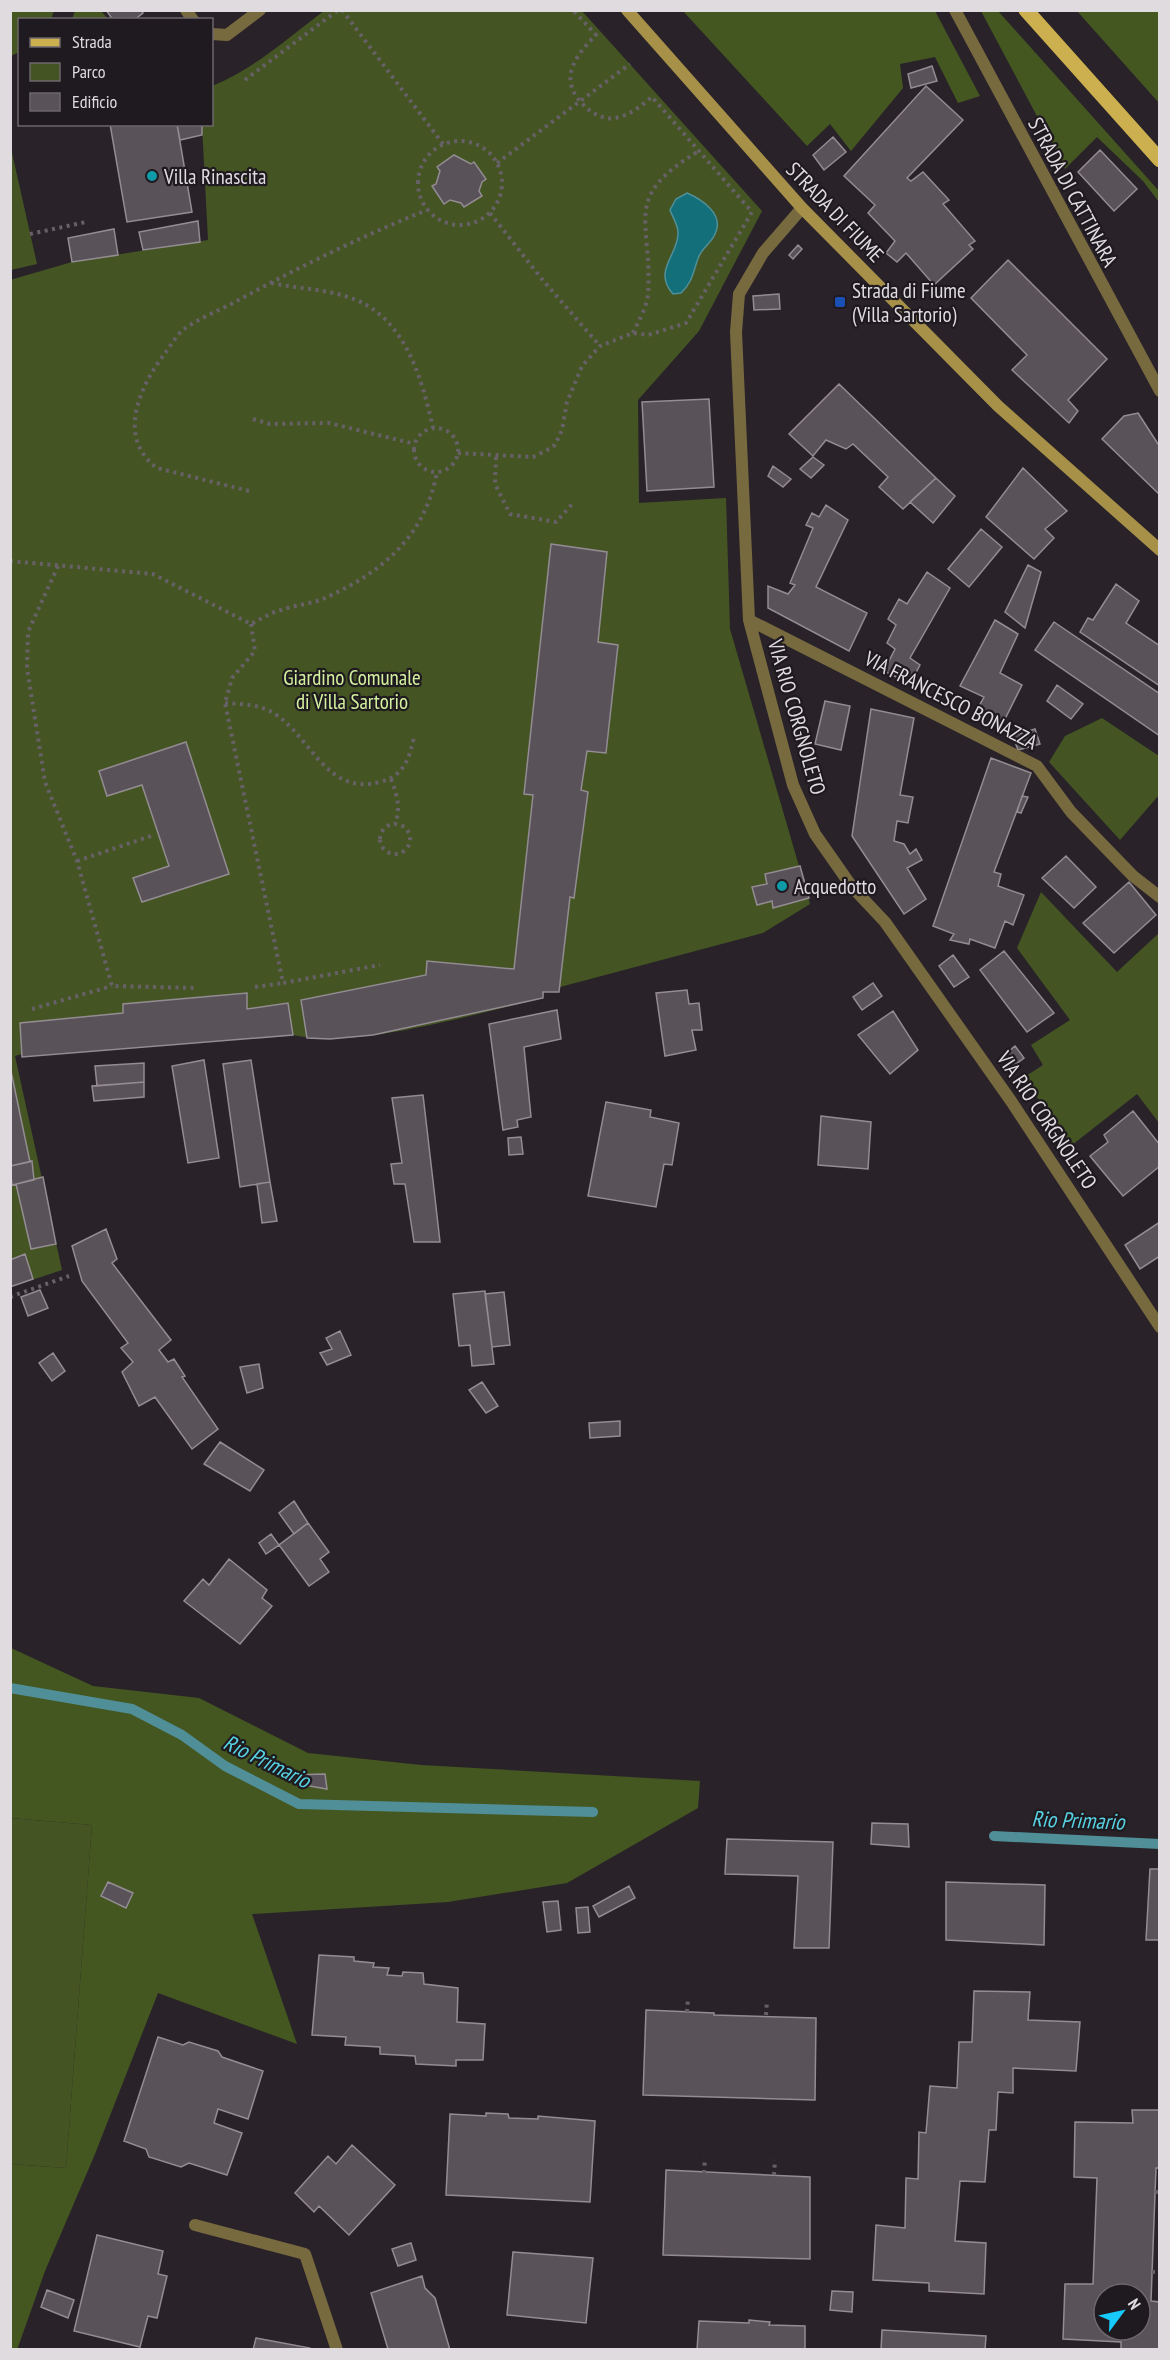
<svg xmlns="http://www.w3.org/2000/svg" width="1170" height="2360" font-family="'PT Sans Narrow',sans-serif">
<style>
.green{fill:#445523}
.forest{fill:#455721}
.water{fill:#136f7a;stroke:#508f98;stroke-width:1.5}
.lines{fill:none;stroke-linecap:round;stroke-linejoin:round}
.stream{stroke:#508f98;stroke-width:10}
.building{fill:#595258;stroke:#938c92;stroke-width:1.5;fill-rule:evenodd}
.path{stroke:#676167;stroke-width:4;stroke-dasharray:3 4.5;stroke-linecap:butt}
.minor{stroke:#786a3f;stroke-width:12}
.secondary{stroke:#a79149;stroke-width:12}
.primary{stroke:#ccaf4f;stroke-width:15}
.culture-dot{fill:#0f9aa8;stroke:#1f1a1f;stroke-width:2}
.transit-dot{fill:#1a4fb4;stroke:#1f1a1f;stroke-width:2}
.labels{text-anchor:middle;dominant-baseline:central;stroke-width:4.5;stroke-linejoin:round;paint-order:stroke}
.poi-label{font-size:21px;fill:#dfdbdf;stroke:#1f1a1f;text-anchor:start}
.street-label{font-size:21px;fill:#dfdbdf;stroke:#1f1a1f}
.park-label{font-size:21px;fill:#d3f19e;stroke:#1f1a1f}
.water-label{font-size:22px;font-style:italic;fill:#57d2e3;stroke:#1f1a1f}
</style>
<rect width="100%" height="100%" fill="#292329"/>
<!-- green -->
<path class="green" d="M324 11H582L762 211 699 331 638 400 639 503 726 498 730 629 810 904 763 933 560 987 559 992H544L543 998C477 1013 356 1050 293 1035L22 1057V1054L15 1056 62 1270 11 1287 10 280 72 262 208 240 202 125 212 124V86C254 69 288 38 324 11Z
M10 144 37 264 11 270H10Z
M1102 718 1159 756V795L1120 840 1049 762 1065 736Z
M1041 892 1117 972 1159 933V1123L1137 1094 1072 1145 1023 1078 1043 1065 1031 1045 1070 1020 1017 948Z
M10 1818 92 1825 66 2168 11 2164Z"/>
<!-- forest -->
<path class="forest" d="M10 11H54L51 19 20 20 19 52 11 56Z
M75 11H101L108 19H72Z
M683 11H935L980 96 958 103 935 57 900 64 903 88 851 151 830 124 807 146Z
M981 11H998L1159 191V202L1143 181 1097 137 1065 169Z
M1077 11H1159V103Z
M11 1648 93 1686 199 1698 308 1753 421 1765 700 1781 698 1808 567 1883 448 1902 252 1914 297 2044 158 1993 95 2154 45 2271 17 2350 10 2349V2164L66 2168 92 1825 11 1818Z"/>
<!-- water -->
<path class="water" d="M687 193C701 199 725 214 715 234 712 242 703 247 699 256 693 271 693 282 681 293L673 294C652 270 679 255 678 232 678 225 672 216 670 210L676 199Z"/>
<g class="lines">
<!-- stream -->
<path class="stream" d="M10 1688 132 1709 182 1735 225 1766 299 1804 593 1812
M994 1836 1160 1844"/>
</g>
<!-- building -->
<path class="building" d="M106 10H141L143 13 134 20H113Z
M932 66 937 81 911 88 908 74Z
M926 86 963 120 907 178 911 181 923 172 949 200 943 204 975 241 969 245 973 249 934 285 906 253 897 262 886 253 895 241 868 213 875 205 844 176Z
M110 124H177L192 212 127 222Z
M202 124V135L180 140 177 125Z
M833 137 846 152 824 170 813 155Z
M1100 150 1137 189 1114 211 1078 172Z
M454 155 471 164 474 162 486 179 482 182 479 191 482 196 464 207 461 203 450 200 444 204 432 186 436 184 440 171 437 167Z
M198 221 200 242 143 250 139 232Z
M114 229 118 255 72 262 68 238Z
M798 245 802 249 793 259 789 255Z
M1008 260 1107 359 1068 400 1078 411 1069 423 1012 370 1027 355 971 298Z
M779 294 780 309 754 310 753 296Z
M839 384 936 478 903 509 879 487 888 477 853 444 846 449 826 440 813 456 789 434Z
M709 399 714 487 647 491 642 402Z
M1138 413 1160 447V495L1102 439 1124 416Z
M813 457 824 465 811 478 800 469Z
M773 466 791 479 783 487 768 476Z
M1023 468 1067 511 1045 529 1054 538 1034 559 986 517Z
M936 478 955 496 933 523 910 502Z
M826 505 848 520 816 587 867 613 849 651 768 608V586L788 594 795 585 790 583 813 528 806 525 812 513 819 517Z
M981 529 1002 547 969 587 948 569Z
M551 544 607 552 598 642 618 645 606 753 587 751 581 790 588 792 574 898 570 897 559 992H543V998L373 1035 330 1039 307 1038 301 1000 426 975 427 961 514 969 533 795 524 794Z
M1028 565 1041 572 1025 628 1005 612Z
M927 572 950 588 910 658 920 665 910 684 884 671 895 649 887 643 896 625 888 619 899 599 907 604Z
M1116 584 1139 601 1126 623 1160 646V686L1080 632 1088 618 1093 620Z
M995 620 1018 634 1000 673 1022 685 1004 721 978 708 984 697 960 686Z
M1054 622 1160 694V736L1035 650Z
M1057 685 1083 704 1071 719 1047 701Z
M825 701 850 706 841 750 815 744Z
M871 709 914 718 900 795 913 797 908 823 897 821 894 841 904 844 910 854 916 849 922 860 907 868 926 899 904 914 852 836Z
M1035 729 1040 744 1018 750 1013 736Z
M186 742 229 874 142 902 133 878 169 866 142 785 107 796 99 771Z
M991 758 1031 773 994 872 1001 874 998 886 1024 895 1013 925 1005 921 995 948 970 939 969 944 950 940 954 934 933 926Z
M1022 796 1028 797 1021 813 1017 812Z
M1066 856 1096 887 1074 908 1042 878Z
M800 866 809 898 773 908 772 901 757 905 752 887 767 884 765 874Z
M1129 882 1156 915 1114 953 1083 923Z
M1004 951 1054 1013 1027 1032 980 970Z
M953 955 969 977 954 987 939 966Z
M873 983 882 996 862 1010 853 997Z
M687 990 689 1004 699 1003 702 1030H692L696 1050 665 1056 656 993Z
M247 993V1009L288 1003 293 1035 22 1057 20 1023 123 1013V1004Z
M557 1010 561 1039 524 1047 531 1117 517 1120 518 1127 503 1130 489 1024Z
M893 1011 918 1050 890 1074 858 1035Z
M1015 1046 1024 1058 1011 1068 1003 1056Z
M204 1060 219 1158 188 1163 172 1066Z
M251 1060 270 1182 240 1187 223 1064Z
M144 1063V1082L97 1086 95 1066Z
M11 1071 30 1162 10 1166V1072Z
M144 1082V1097L94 1101 92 1086Z
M423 1095 435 1198 440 1242H414L405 1184H394L391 1164 402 1163 392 1098Z
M606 1102 651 1110 650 1117 679 1123 672 1165 664 1164 656 1207 588 1196Z
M1133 1111 1160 1145V1166L1123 1196 1090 1156 1108 1142 1104 1135Z
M821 1116 871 1122 868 1169 818 1165Z
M521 1137 523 1154 509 1155 508 1138Z
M32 1161 34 1180 12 1185 10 1166Z
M43 1177 56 1244 31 1249 16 1184Z
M270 1182 277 1221 262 1223 257 1184Z
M1160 1222V1256L1140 1269 1125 1245Z
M106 1229 117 1259 112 1263 171 1340 159 1350 168 1362 174 1359 185 1376 182 1377 218 1429 192 1449 155 1397 139 1406 122 1372 133 1362 121 1348 128 1343 82 1281 72 1246Z
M25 1254 33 1279 10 1287V1260Z
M40 1290 48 1308 28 1316 21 1297Z
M485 1291 494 1364 472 1366 470 1345 459 1346 453 1294Z
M504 1292 510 1345 492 1347 485 1294Z
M340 1331 351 1355 327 1365 320 1353 332 1349 326 1338Z
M53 1353 65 1371 52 1381 39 1363Z
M259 1364 263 1388 247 1393 240 1367Z
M482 1382 498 1406 486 1413 469 1390Z
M620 1421V1436L590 1438 589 1423Z
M220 1442 264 1470 250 1491 204 1464Z
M294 1501 308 1523 294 1534 279 1513Z
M308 1523 329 1552 320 1559 329 1572 309 1586 279 1545Z
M271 1534 279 1545 266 1554 259 1543Z
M229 1559 267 1590 262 1598 272 1606 240 1644 184 1601 203 1579 209 1585Z
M325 1774 327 1789 304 1785 288 1775Z
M872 1823 908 1824 909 1847 871 1844Z
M727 1839 833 1842 829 1948H794L798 1876 725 1874Z
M1150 1869H1160V1940H1146Z
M108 1882 133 1893 126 1908 101 1896Z
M946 1882 1045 1885 1044 1945 946 1940Z
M629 1886 635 1898 599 1917 593 1906Z
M558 1901 561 1930 547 1932 543 1902Z
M588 1907 590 1932 578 1933 576 1908Z
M319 1955 354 1957V1961L374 1963 373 1967 389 1968 387 1975 402 1976 403 1972 423 1973 424 1984 458 1988 457 2022 485 2024 483 2060H456V2066L416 2064 415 2056 380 2054V2047L345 2045 346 2037 312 2035Z
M974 1991 1030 1992 1028 2020 1080 2022 1076 2071 1013 2068V2093L998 2092 996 2130H989L985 2182 960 2181 955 2241 986 2243 984 2294 929 2291V2283L873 2280 876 2225 905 2228 906 2178 918 2179 919 2132 926 2133 930 2086 957 2088 959 2042H972Z
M646 2010 714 2013V2015L816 2018 815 2100 643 2095Z
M158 2037 183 2045 189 2042 218 2051 222 2057 263 2071 248 2119 218 2109 214 2123 242 2133 227 2175 189 2163 181 2167 149 2157 146 2149 124 2141Z
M1132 2110H1160V2168H1156L1151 2301 1160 2302V2350H1121V2342L1063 2339 1065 2284H1093L1097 2178 1074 2177 1075 2122 1133 2123ZM1104 2294H1140V2330H1104Z
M486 2113 508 2114 509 2118 538 2119V2116L595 2121 590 2202 446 2195 450 2114 486 2116Z
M352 2145 395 2185 349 2235 319 2206 314 2212 295 2193 328 2156 336 2164Z
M666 2170 810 2177V2259L663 2255Z
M97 2235 163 2251 158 2274 167 2276 157 2318 148 2316 140 2347 74 2331Z
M411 2243 416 2260 398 2266 392 2249Z
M513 2252 593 2258 586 2323 507 2315Z
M422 2276 425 2288 435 2298 450 2350 388 2349 371 2293Z
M47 2290 74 2300 68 2318 41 2307Z
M832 2291 853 2292 852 2312 830 2310Z
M749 2320 770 2322 769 2325 805 2326V2350H697L699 2321 749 2323Z
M882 2330 986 2336 985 2350H881Z
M256 2338 310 2348V2350H253Z"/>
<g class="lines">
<!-- path -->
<path class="path" d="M342 10 443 144
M245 80 338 10
M418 183a42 42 0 1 1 84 0a42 42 0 1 1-84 0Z
M497 163 630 64
M490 213 541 278 600 346
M30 234 86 222
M271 283C295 288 321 289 345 296 404 313 421 375 433 428
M633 333C638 322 647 307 648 294 653 219 620 198 699 151
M253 419 270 424 329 423 415 444
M414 450a22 22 0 1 1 44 0a22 22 0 1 1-44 0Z
M458 453 533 457 547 450 555 445 562 430 567 402 582 366 600 346 633 333 648 335 686 323 752 212 652 97C642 105 629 116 615 118 606 120 596 115 589 110 557 83 571 60 596 35L573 10
M496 457 495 484 510 514 556 522 574 502
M249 491 157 468C115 437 141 384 166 352 171 345 176 336 183 330 197 319 218 311 235 302 297 268 362 236 427 210
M10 561 153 574 251 624C261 619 270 613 281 610 295 605 312 604 325 598 383 572 425 536 437 472
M58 566 28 632 27 668 45 782 77 861 112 986 196 988
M251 624 255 651 232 678 225 703 283 983 380 965
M225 703C240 704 256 704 270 711 310 732 324 797 380 782 404 776 409 759 414 737
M391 779C397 795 401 808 395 824
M380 839a15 15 0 1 1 30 0a15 15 0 1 1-30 0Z
M77 861 151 836
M255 987 283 983
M32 1009 112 986
M10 1297 69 1276
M687 2012 688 1998
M766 2015 767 2001
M704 2173 705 2158
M774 2175 775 2160
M1155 2192H1160
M1152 2272H1160"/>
<!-- minor -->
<path class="minor" d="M186 10 193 20
M955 10 1160 391
M212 34 227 35 260 10
M802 208 763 253 739 294 736 332 749 620 793 785 815 834 852 887 885 922 1011 1101 1160 1327
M749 620 1037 766 1071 812 1133 876 1160 897
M195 2225 305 2254 337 2350"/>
<!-- secondary -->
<path class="secondary" d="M627 10 802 208 998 406 1160 550"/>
<!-- primary -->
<path class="primary" d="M1026 10 1160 160"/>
</g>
<!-- markers -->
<g class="culture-dot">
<circle cx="152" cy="176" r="6"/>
<circle cx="782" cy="886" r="6"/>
</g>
<rect class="transit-dot" x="834" y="296" width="12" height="12" rx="3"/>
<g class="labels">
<!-- poi labels -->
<g class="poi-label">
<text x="164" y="176">Villa Rinascita</text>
<text x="852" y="290">Strada di Fiume<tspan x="852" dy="24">(Villa Sartorio)</tspan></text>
<text x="794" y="886">Acquedotto</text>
</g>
<!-- street labels -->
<g class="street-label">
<text transform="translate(1073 192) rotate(62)">STRADA DI CATTINARA</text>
<text transform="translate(835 212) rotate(46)">STRADA DI FIUME</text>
<text transform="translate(951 700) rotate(27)">VIA FRANCESCO BONAZZA</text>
<text transform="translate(797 717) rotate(74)">VIA RIO CORGNOLETO</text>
<text transform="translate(1047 1120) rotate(56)">VIA RIO CORGNOLETO</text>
</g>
<!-- park labels -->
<g class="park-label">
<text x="352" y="677">Giardino Comunale<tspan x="352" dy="24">di Villa Sartorio</tspan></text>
</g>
<!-- water labels -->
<g class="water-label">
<text transform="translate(267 1761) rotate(26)">Rio Primario</text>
<text transform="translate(1078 1820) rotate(2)">Rio Primario</text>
</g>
</g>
<!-- border -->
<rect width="1170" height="2360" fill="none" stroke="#dfdbdf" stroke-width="24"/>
<!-- legend -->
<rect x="18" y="18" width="195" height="108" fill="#1f1a1f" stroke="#6c676c" stroke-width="1.5"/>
<rect x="30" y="38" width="30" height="9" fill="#ccaf4f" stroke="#6c676c" stroke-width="1.5"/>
<text x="72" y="48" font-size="18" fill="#dfdbdf">Strada</text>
<rect x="30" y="63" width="30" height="18" fill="#445523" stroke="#6c676c" stroke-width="1.5"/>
<text x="72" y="78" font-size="18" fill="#dfdbdf">Parco</text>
<rect x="30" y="93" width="30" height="18" fill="#595258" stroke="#6c676c" stroke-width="1.5"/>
<text x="72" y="108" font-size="18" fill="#dfdbdf">Edificio</text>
<!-- north arrow -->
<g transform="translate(1122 2312) rotate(57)"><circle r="28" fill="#1f1a1f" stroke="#6c676c" stroke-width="1.5"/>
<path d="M0-4.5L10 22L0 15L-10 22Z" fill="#17cafb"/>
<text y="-9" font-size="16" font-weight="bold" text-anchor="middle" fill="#dfdbdf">N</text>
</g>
</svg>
